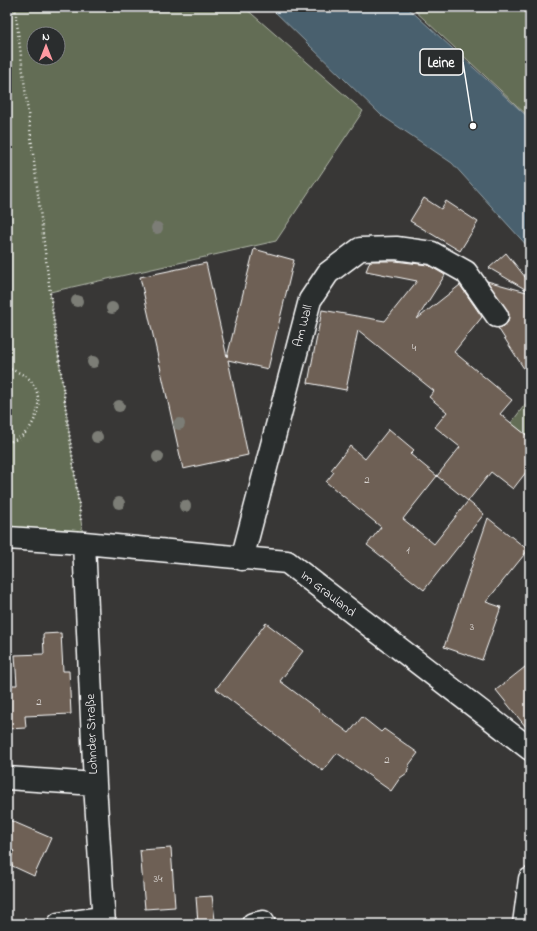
<svg xmlns="http://www.w3.org/2000/svg" width="537" height="931" font-family="'Indie Flower',sans-serif">
<style>
.green{fill:#636d54;stroke:#b1b6aa;fill-rule:evenodd}
.water{fill:#49616e;stroke:#92a0a8}
.building{fill:#6e6054;stroke:#fff}
.lines{fill:none;stroke-linecap:round;stroke-linejoin:round}
.minor-casing{stroke:#fff;stroke-width:25}
.path{stroke:#fff;stroke-width:2.5;stroke-dasharray:1 3;stroke-linecap:butt}
.minor{stroke:#2a2d2e;stroke-width:22}
.tree{fill:#7b7d76}
.labels{text-anchor:middle;dominant-baseline:central;stroke-width:4;stroke-linejoin:round;paint-order:stroke}
.number-label{font-size:11px;fill:#dbd7d4}
.street-label{font-size:13px;fill:#fff;stroke:#2a2d2e}
.leader{fill:none;stroke:#fff;stroke-width:1.5}
.callout-dot{fill:#fff;stroke:#2a2d2e;stroke-width:1.5}
.callout{fill:#2a2d2e;stroke:#fff;stroke-width:1.5}
.callout-label{font-size:14px;text-anchor:middle;font-weight:bold;fill:#fff}
</style>
<rect width="100%" height="100%" fill="#383736"/>
<filter id="ink" filterUnits="userSpaceOnUse"><feTurbulence type="fractalNoise" baseFrequency=".025" numOctaves="2"/><feDisplacementMap in="SourceGraphic" scale="8" xChannelSelector="R" yChannelSelector="G"/><feConvolveMatrix kernelMatrix="1 2 1 2 8 2 1 2 1" color-interpolation-filters="sRGB"/></filter>
<g filter="url(#ink)">
<!-- green -->
<path class="green" d="M7 7H244L363 111 276 241 50 292 84 543 7 538ZM34 34H58V58H34Z
M411 7H530V118Z
M530 398V438L511 423Z"/>
<!-- water -->
<path class="water" d="M270 7H407L530 119V249L452 163 381 115Z"/>
<!-- building -->
<path class="building" d="M424 198 441 209 446 201 478 222 460 251 410 221Z
M254 249 294 260 268 369 228 360 248 455 183 469 140 277 206 263 227 357Z
M506 253 530 283V292L489 268Z
M370 261H395L428 265 445 275 417 319 460 285 482 317 454 352 512 400 500 414 530 438V467L513 489 491 472 468 501 437 476 460 447 435 427 447 412 429 397 434 391 358 330 346 390 308 383 322 310 385 321 417 281 366 271Z
M487 281 530 293V378L498 328 504 326 508 322 509 314Z
M389 429 414 450 410 454 437 476 403 519 434 544 468 501 484 514 424 590 367 545 381 527 326 482 334 472 331 470 350 446 365 459Z
M488 518 528 550 486 602 501 607 482 660 444 647Z
M266 623 303 651 280 681 349 733 362 717 381 732 384 729 418 753 409 765 407 773 400 778 391 791 337 753 323 771 216 689Z
M61 633 63 671H69L71 714 25 716 26 728 7 729V685H17L15 655 44 654 43 634Z
M530 663V732L496 690Z
M7 819 51 838 34 876 8 864 14 851 7 848Z
M171 848 175 907 145 909 140 850Z
M212 896 215 920 198 923 196 897Z"/>
<g class="lines">
<defs>
<path id="minor" d="M7 538 84 543 287 562 530 749
M84 543 95 784 104 924
M242 559 310 300 328 273 360 249 396 248 432 253 466 272 497 316
M7 778 95 784
M59 924 102 918
M253 924 263 922 264 924
M524 924 530 879"/>
</defs>
<!-- minor casing -->
<use href="#minor" class="minor-casing"/>
<!-- path -->
<path class="path" d="M15 7 50 292 81 520
M7 368C15 371 25 374 31 381 48 401 33 439 7 442"/>
<!-- minor -->
<use href="#minor" class="minor"/>
</g>
<!-- trees -->
<g class="tree">
<circle cx="157" cy="228" r="6"/>
<circle cx="77" cy="301" r="6"/>
<circle cx="112" cy="308" r="6"/>
<circle cx="93" cy="362" r="6"/>
<circle cx="119" cy="406" r="6"/>
<circle cx="179" cy="424" r="6"/>
<circle cx="97" cy="437" r="6"/>
<circle cx="158" cy="457" r="6"/>
<circle cx="119" cy="503" r="6"/>
<circle cx="185" cy="506" r="6"/>
</g>
</g>
<g class="labels">
<!-- number labels -->
<g class="number-label">
<text x="414" y="348">4</text>
<text x="367" y="480">2</text>
<text x="408" y="551">1</text>
<text x="472" y="627">3</text>
<text x="39" y="702">2</text>
<text x="387" y="760">2</text>
<text x="158" y="879">34</text>
</g>
<!-- street labels -->
<g class="street-label">
<text transform="translate(303 326) rotate(-75)">Am Wall</text>
<text transform="translate(328 594) rotate(38)">Im Grauland</text>
<text transform="translate(92 734) rotate(-92)">Lohnder Straße</text>
</g>
</g>
<!-- callouts -->
<path class="leader" d="M473 126L463 62"/>
<circle class="callout-dot" cx="473" cy="126" r="4"/>
<rect class="callout" x="420" y="49" width="43" height="26" rx="4"/>
<g class="callout-label">
<text x="441" y="67">Leine</text>
</g>
<!-- margin -->
<rect width="537" height="931" fill="none" stroke="#2a2d2e" stroke-width="24"/>
<rect x="12" y="12" width="513" height="907" fill="none" stroke="#fff" stroke-width="1.5" filter="url(#ink)"/>
<!-- north arrow -->
<g transform="translate(46 46)"><circle r="19" fill="#2a2d2e" stroke="#7f8182"/>
<path d="M0-3L7 15L0 10L-7 15Z" fill="#ff9aa2"/>
<text y="-6" font-size="11" font-weight="bold" text-anchor="middle" fill="#ffffff">N</text>
</g>
</svg>
